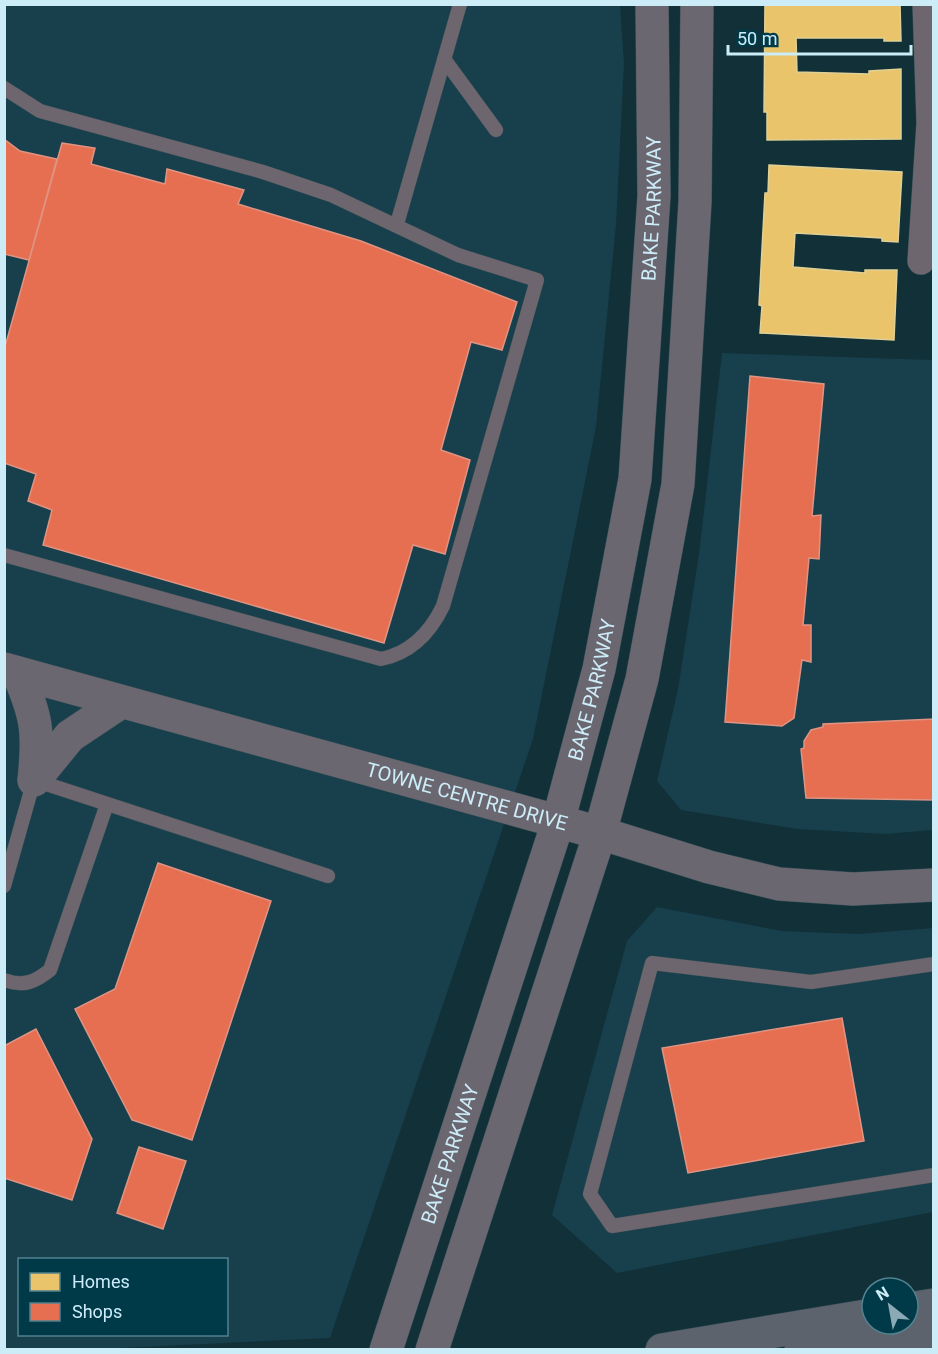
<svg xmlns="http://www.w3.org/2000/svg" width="938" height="1354" font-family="Roboto,sans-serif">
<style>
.built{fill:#173f4c;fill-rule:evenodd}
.homes{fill:#e9c46a;stroke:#e0d095;stroke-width:1.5}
.shops{fill:#e76f51;stroke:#df9483;stroke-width:1.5}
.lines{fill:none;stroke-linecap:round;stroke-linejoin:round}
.lane-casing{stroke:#324c53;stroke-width:15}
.street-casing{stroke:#324c53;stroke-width:28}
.secondary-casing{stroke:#324c53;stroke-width:34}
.highway-casing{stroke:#324c53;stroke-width:34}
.lane{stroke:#6d666e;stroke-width:14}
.street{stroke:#6d666e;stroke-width:27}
.secondary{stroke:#6a6771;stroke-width:33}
.highway{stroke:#5d636c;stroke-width:33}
.labels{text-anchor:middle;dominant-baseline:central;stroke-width:6;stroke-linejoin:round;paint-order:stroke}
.street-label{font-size:20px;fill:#ccecf8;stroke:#003a49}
</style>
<rect width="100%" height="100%" fill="#113038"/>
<!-- built -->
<path class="built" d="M5 5H620L624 63 616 225 596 427 533 739 330 1338 99 1349 5 1350ZM20 1260H226V1334H20Z
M722 353 933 360V830L885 834 797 829 681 810 657 781 678 689 699 554Z
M657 907 782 931 859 934 933 928V1212L617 1273 552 1215 627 941Z"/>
<!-- homes -->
<path class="homes" d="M765 4H900L901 41H884V38H796L797 72 869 74V71L901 69V139L767 140V112H764Z
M769 165 902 172 898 242 882 241V238L795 233 793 267 865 273V270H897L894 340 760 333 762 306 759 305 765 193H768Z"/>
<!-- shops -->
<path class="shops" d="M4 139 20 151 57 159 29 260 4 254Z
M62 143 95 148 91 164 165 184 167 169 244 190 238 204 361 241 517 302 502 350 471 342 441 450 470 460 445 554 413 545 384 643 43 545 52 510 28 501 36 474 4 463V350Z
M750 376 824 384 812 516 821 515 819 559 809 558 803 625H811V662L802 660 794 718 782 726 725 722Z
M934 719V800L806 798 801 749 804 748V741L811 730 823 727V724Z
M158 863 271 901 192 1140 132 1120 75 1009 115 989Z
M842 1018 864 1141 688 1173 662 1048Z
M36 1029 92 1139 72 1200 4 1178V1046Z
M139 1147 186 1161 163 1229 117 1213Z"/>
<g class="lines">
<defs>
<path id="lane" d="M444 59 496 130
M4 88 40 111 263 172 331 195 458 255 537 280 443 606C430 633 411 653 381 659L4 555
M397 224 460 4
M4 886 34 780 328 876
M934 964 811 982 652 963 590 1194 612 1226 934 1175
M4 980C24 987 35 982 50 970L107 804"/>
<path id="street" d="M921 261 930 123 926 4"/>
<g id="secondary">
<path id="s1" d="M4 669 600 833 709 867 779 884 853 889 934 885"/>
<path d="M18 673C37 717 39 732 34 780"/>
<path d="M34 780 70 736 121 702"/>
<path id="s2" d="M386 1350 558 822 599 669 635 479 654 196 652 4"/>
<path d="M432 1350 600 833 642 679 678 484 695 202 697 4"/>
</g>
<path id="highway" d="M908 1309 934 1305
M662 1350 872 1315
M801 1350 934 1338"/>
</defs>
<!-- lane casing -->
<use href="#lane" class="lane-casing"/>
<!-- street casing -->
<use href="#street" class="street-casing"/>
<!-- secondary casing -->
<use href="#secondary" class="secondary-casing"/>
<!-- highway casing -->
<use href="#highway" class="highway-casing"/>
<!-- lane -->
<use href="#lane" class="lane"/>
<!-- street -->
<use href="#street" class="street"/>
<!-- secondary -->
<use href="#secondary" class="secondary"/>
<!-- highway -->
<use href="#highway" class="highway"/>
</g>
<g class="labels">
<!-- street labels -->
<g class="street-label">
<text stroke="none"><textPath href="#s2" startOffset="1178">BAKE PARKWAY</textPath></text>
<text stroke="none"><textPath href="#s2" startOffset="692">BAKE PARKWAY</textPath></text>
<text stroke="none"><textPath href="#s1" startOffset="480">TOWNE CENTRE DRIVE</textPath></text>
<text stroke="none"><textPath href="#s2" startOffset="206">BAKE PARKWAY</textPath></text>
</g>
</g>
<!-- border -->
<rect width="938" height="1354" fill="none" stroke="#ccecf8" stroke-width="12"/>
<!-- legend -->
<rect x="18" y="1258" width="210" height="78" fill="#003a49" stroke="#52818f" stroke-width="1.5"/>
<rect x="30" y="1273" width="30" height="18" fill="#e9c46a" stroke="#52818f" stroke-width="1.5"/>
<text x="72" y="1288" font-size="18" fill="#ccecf8">Homes</text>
<rect x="30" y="1303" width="30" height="18" fill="#e76f51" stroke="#52818f" stroke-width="1.5"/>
<text x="72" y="1318" font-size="18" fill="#ccecf8">Shops</text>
<!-- north arrow -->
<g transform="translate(890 1306) rotate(329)"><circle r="28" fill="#003a49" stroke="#52818f" stroke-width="1.5"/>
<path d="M0-4.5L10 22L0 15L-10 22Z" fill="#8baab5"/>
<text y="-9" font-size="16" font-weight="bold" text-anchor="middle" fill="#ccecf8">N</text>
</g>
<!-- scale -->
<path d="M728 45v9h183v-9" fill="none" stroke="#ccecf8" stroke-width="3"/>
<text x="737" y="45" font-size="18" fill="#ccecf8" stroke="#003a49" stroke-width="4.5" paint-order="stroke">50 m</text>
</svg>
